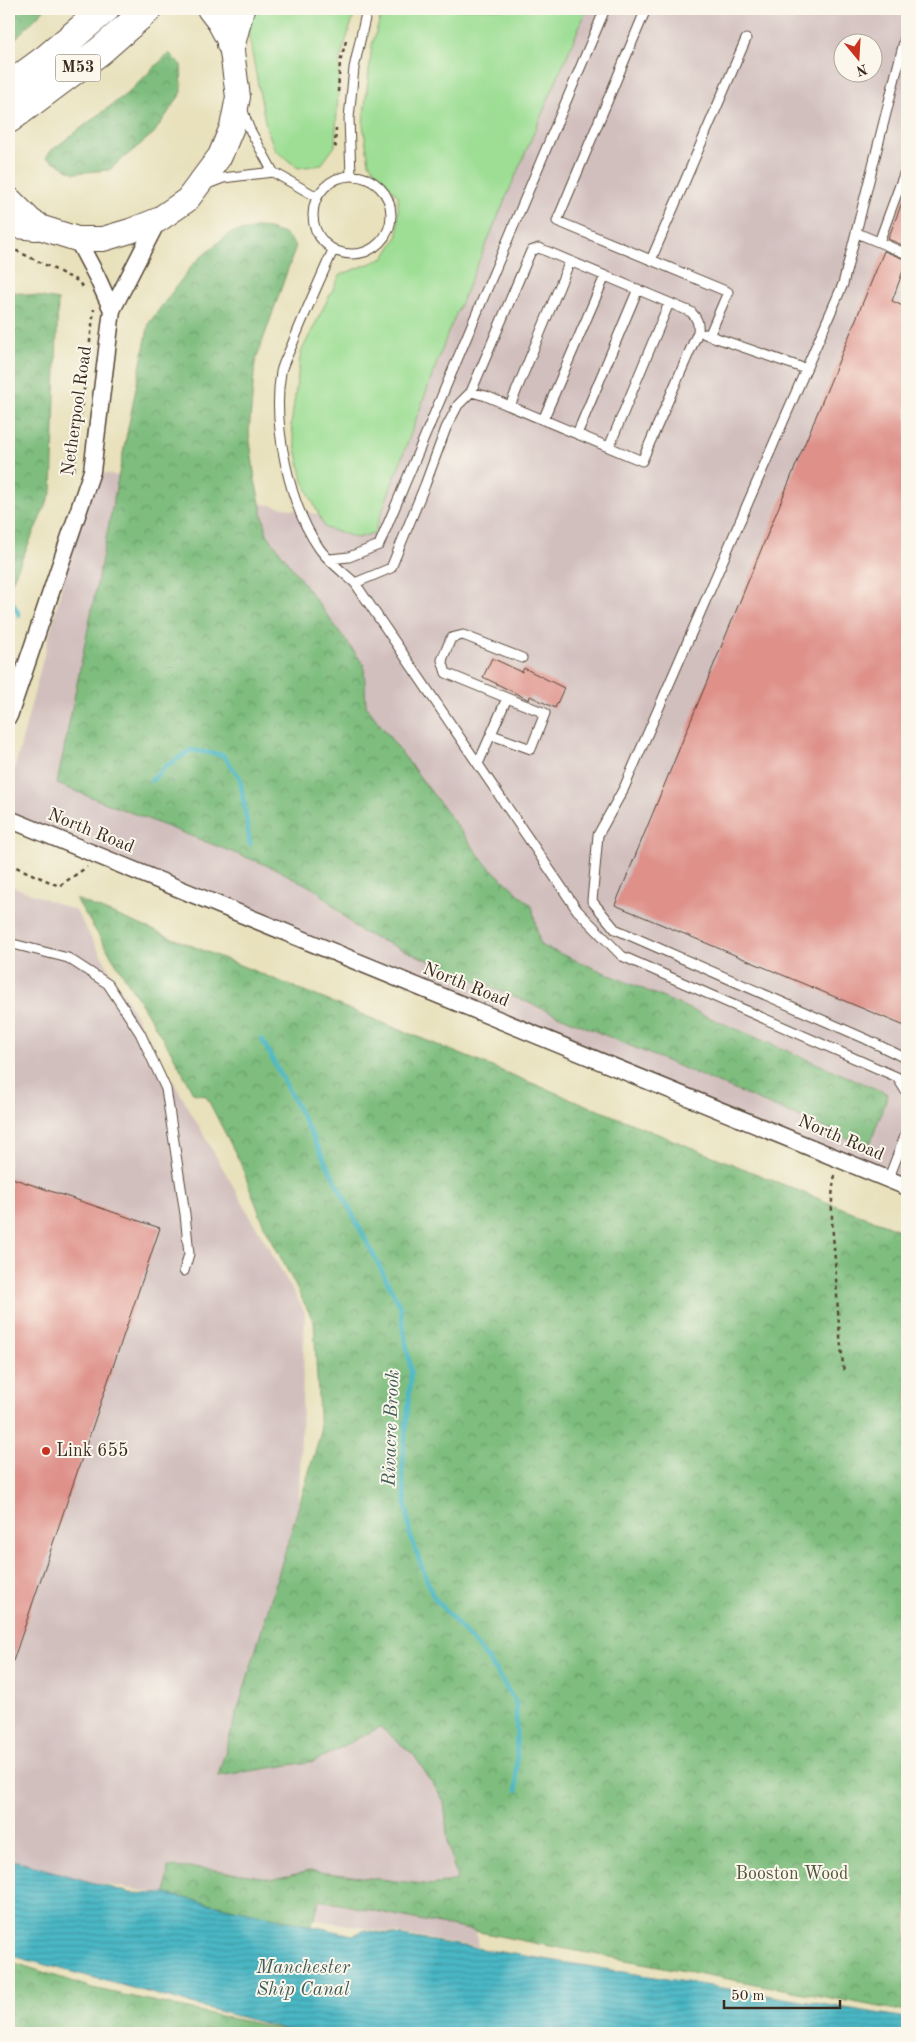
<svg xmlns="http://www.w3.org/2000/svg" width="916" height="2042" font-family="'Old Standard TT',serif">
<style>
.industrial{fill:#d1bfbe;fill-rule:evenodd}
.green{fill:#9dde94;stroke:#6c8459}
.forest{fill:url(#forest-crowns);stroke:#5c744e}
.water{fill:url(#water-rules);stroke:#427072}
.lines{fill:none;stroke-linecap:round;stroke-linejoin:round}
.stream{stroke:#4ab7c5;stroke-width:4.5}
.building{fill:#de9089}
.lane-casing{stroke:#554536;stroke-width:11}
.street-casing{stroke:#554536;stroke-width:19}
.secondary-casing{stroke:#554536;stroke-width:26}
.highway-casing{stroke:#554536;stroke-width:30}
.path{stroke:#554536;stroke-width:2.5;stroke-dasharray:4 4;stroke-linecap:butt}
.lane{stroke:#fff;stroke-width:9}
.street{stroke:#fff;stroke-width:16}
.secondary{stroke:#fff;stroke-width:24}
.highway{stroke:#fff;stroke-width:28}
.poi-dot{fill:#c8321e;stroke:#fbf7ec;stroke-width:2}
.labels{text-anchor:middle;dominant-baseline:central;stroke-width:4;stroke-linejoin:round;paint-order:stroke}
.shield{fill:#fbf7ec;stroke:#75685c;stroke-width:1}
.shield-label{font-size:16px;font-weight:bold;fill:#3b2a1e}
.street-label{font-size:18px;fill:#3b2a1e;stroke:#fbf7ec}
.poi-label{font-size:18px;fill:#3b2a1e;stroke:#fbf7ec;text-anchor:start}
.park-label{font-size:18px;fill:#54573c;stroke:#fbf7ec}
.water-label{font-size:19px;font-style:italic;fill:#405b58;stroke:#fbf7ec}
</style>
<defs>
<pattern id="forest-crowns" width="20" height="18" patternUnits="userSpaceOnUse" patternTransform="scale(1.25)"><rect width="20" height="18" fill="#7ebd7e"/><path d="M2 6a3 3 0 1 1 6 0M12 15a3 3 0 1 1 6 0" fill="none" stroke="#689a67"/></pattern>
<pattern id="water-rules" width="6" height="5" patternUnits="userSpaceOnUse" patternTransform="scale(1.25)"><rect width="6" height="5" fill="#4ab7c5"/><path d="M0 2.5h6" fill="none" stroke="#3f959f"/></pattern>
</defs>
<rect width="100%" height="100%" fill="#fbf7ec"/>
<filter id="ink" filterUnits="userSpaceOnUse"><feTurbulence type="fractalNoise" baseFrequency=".02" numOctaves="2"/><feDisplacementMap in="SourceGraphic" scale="10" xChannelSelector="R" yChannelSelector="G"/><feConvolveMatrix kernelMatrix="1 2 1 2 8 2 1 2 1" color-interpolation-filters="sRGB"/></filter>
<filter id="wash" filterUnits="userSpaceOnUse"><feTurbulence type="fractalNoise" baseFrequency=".0096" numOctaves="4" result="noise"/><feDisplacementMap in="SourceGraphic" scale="20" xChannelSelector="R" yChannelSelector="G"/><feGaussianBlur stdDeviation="1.12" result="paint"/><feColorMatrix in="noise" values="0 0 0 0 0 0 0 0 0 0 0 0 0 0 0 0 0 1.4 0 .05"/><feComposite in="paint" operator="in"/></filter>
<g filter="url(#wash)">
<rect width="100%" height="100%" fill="#e8e1bc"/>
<!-- industrial -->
<path class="industrial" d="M583 9H907V1187L9 813V790L92 471 369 524ZM844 42H874V72H844Z
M9 885 76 911 305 1312 297 1564 458 1799 478 1947 85 1881 9 1859Z"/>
<!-- green -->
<path class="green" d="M257 9H356L340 59 335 146 321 165 298 168 275 150 266 126 246 22Z
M383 9H587L448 333 374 533 357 538 325 528 303 481 291 425 301 352 340 275 384 258 398 235V196L369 163 363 124 372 45Z"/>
<!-- forest -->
<path class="forest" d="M9 9H45L9 45Z
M169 53 181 65 182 92 154 133 109 170 74 173 46 157 52 150 129 92Z
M261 227 285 234 296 246 255 363 249 433 255 480 267 534 364 665 366 706 486 864 532 906 540 945 888 1094 869 1147 359 931 318 891 276 869 57 784 149 323 193 264 230 233Z
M9 291 58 300 52 491 9 588Z
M76 899 824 1201 907 1233V2012L539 1944 320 1900 311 1926 166 1894 168 1867 210 1869 274 1879 309 1871 432 1885 457 1880 448 1842 444 1801 414 1755 380 1727 315 1761 218 1776 320 1435 314 1322 263 1223 240 1162 206 1096 193 1093 175 1058Z
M9 1961 92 1988 299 2033H9Z"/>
<!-- water -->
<path class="water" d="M9 1859 130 1893 166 1894 353 1935 365 1930 907 2018V2033H300L9 1955Z"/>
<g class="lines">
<!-- stream -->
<path class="stream" d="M9 595 19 615
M151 781 165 767 191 750 223 755 240 778 250 844
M262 1039 400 1306 411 1373 402 1474 410 1535 433 1596 488 1659 516 1703 517 1790"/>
</g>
<g id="blocks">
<!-- building -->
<path class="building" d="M906 192 907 193V247L888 239Z
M884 251 907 260 892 301 907 308V1027L615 905Z
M492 658 522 672 524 668 564 688 555 708 530 696 529 700 483 677Z
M9 1177 160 1228 11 1667H9Z"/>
</g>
</g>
<g filter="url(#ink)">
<use href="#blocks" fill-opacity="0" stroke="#554536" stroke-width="1"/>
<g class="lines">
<defs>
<path id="lane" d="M646 9 557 221 728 292 709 336
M907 30 843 284 624 788 598 835 592 901 615 929 866 1039 907 1059
M242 108 249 128 273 172 317 197
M351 176 349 118 354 68 367 9
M313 215a39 39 0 1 1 78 0a39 39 0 1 1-78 0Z
M205 185 223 178 273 172
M857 233 907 254
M879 242 907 166
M333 250C320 280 306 310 294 340 290 351 283 362 281 372 272 424 289 505 319 548 328 561 343 572 355 583L391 568 425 485 446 428 458 405 471 392 486 396 642 461 698 332C699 323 697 318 691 312L539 248 531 251 471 392
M651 260 746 39
M705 334 806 369
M510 406 570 261
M543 420 605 276
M577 434 638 289
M609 447 669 303
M330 559 349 557 379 545 605 9
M355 583 577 910 622 956 897 1077 907 1093
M492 735 531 749 545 713 507 698
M478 764 507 698 446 673 442 660 451 638 463 635 522 658
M9 943 68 958 108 984 140 1033 166 1089 185 1214 189 1254 184 1271
M888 1180 907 1131"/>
<path id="street" d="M77 239 97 277 112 310
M9 716 92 471 112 310 158 220
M9 819 907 1187"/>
<path id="secondary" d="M9 199 36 226 77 239H103L130 231 158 220 187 200 220 156 232 127 238 97 231 44 219 22 209 9"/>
<path id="highway" d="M231 44 240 9
M9 86 47 58 105 9
M9 119 100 51 148 9
M9 223 36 226"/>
</defs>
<!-- lane casing -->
<use href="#lane" class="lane-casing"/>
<!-- street casing -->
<use href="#street" class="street-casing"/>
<!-- secondary casing -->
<use href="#secondary" class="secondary-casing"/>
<!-- highway casing -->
<use href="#highway" class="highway-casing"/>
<!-- path -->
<path class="path" d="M338 92 340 62 346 41
M336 128 335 146 338 147
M9 247 76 280 84 288
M74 470 94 309
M9 864 59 886 87 867
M835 1175C829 1202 833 1232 835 1260 837 1297 839 1335 844 1372"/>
<!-- lane -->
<use href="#lane" class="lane"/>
<!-- street -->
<use href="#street" class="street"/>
<!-- secondary -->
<use href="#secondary" class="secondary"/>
<!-- highway -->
<use href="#highway" class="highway"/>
</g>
</g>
<!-- markers -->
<circle class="poi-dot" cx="46" cy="1451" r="5"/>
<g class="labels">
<!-- shield labels -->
<rect class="shield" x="55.5" y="54.5" width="45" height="27" rx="4"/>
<g class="shield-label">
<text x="78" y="68">M53</text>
</g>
<!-- street labels -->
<g class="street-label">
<text transform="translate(77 411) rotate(-82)">Netherpool Road</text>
<text transform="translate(91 831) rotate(22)">North Road</text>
<text transform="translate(466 985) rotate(22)">North Road</text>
<text transform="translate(841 1138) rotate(23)">North Road</text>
</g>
<!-- poi labels -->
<g class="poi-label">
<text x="56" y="1451">Link 655</text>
</g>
<!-- park labels -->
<g class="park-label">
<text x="792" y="1874">Booston Wood</text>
</g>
<!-- water labels -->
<g class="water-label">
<text transform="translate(392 1428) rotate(-88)">Rivacre Brook</text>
<text x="303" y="1968">Manchester<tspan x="303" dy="22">Ship Canal</tspan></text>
</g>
</g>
<!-- margin -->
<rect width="916" height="2042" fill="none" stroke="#fbf7ec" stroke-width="30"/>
<!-- north arrow -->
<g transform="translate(858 58) rotate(162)"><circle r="24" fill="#fbf7ec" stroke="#aea59a"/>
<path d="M0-4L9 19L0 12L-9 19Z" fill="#c8321e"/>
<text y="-8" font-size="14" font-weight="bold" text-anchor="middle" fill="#3b2a1e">N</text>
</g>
<!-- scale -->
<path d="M724 2000v8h116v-8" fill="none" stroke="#3b2a1e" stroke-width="2.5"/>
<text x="731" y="2000" font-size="15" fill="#3b2a1e" stroke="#fbf7ec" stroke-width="4" paint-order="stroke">50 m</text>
</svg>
